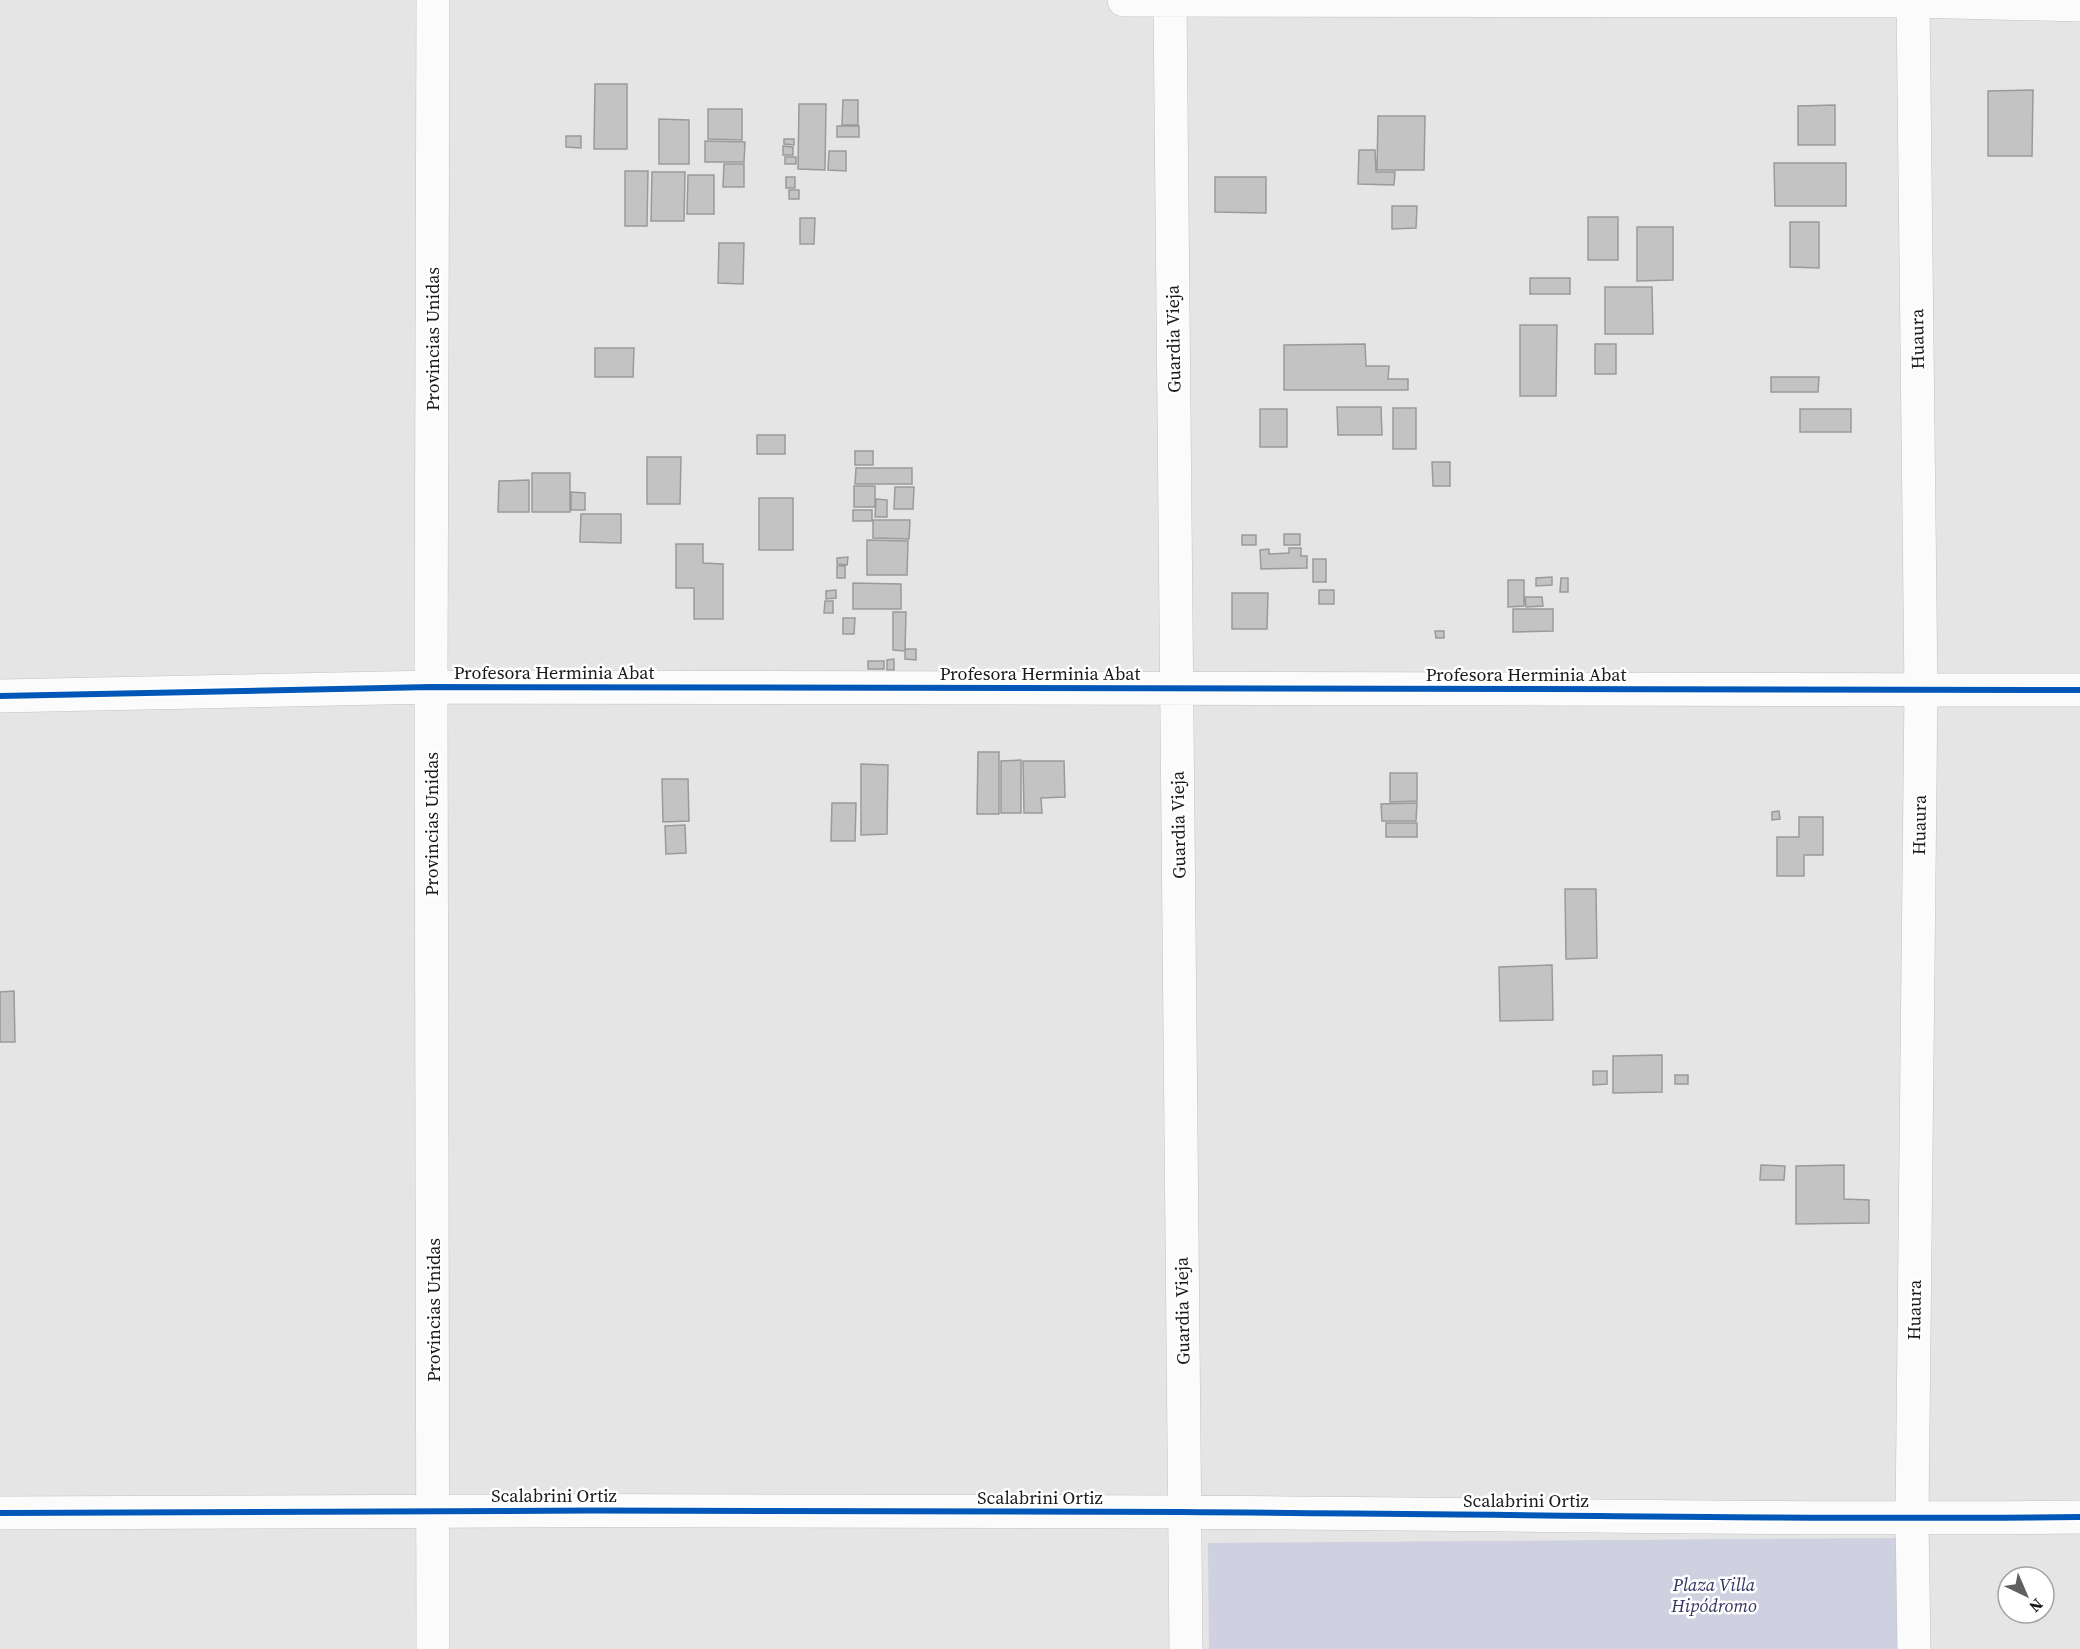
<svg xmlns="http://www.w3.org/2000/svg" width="2080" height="1649" font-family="'Source Serif 4',serif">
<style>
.green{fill:#cfd0e0}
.building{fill:#c3c3c4;stroke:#9a9a9b;stroke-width:1.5}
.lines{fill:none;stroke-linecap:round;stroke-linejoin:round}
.minor-casing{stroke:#c2c2c3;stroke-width:34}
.minor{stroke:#fbfbfb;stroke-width:33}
.cycleway-casing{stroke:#fff;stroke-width:10}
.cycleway{stroke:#0057b8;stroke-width:6}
.labels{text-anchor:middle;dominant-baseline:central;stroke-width:5;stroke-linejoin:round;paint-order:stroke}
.street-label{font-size:18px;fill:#19191a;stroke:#fff}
.park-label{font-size:18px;font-style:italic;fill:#353362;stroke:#fff}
</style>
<rect width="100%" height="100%" fill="#e5e5e6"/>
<!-- green -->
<path class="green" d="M1898 1538V1649H1209L1208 1543Z"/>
<!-- building -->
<path class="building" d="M595 84H627V149H594Z
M2033 90 2032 156H1988V91Z
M843 100H858V125H842Z
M799 104H826L825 170 798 169Z
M1835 105V145H1798V106Z
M708 109H742V140L708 139Z
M1378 116H1425L1424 170H1377Z
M659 119 689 120V164H659Z
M837 126H859V137H837Z
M566 136H581V148L566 147Z
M784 139H794V145L784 144Z
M705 141 745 142 744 162H705Z
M783 146 793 147V155H783Z
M1359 150H1375L1376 172H1395L1394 185 1358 184Z
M829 151H846V171L828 170Z
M785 157H796V164H785Z
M1774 163H1846V206H1775Z
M724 164H744V187H723Z
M625 171H648L647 226H625Z
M652 172H685L684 221H651Z
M688 175H714V214H687Z
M786 177H795V188H786Z
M1215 177H1266V213L1215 212Z
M789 190H799V199H789Z
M1392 206H1417L1416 228 1392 229Z
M1588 217H1618V260H1588Z
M800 218H815L814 244H800Z
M1790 222H1819V268L1790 267Z
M1637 227H1673V280L1637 281Z
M719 243H744L743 284 718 283Z
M1530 278H1570V294H1530Z
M1605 287H1652L1653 334H1605Z
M1520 325H1557L1556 396H1520Z
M1365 344 1366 366H1389L1388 379H1408V390H1284V345Z
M1595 344H1616V374H1595Z
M595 348H634L633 377H595Z
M1771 377H1819L1818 392H1771Z
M1337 407H1381L1382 435H1338Z
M1393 408H1416V449H1393Z
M1260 409H1287V447H1260Z
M1800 409H1851V432H1800Z
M757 435H785V454H757Z
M855 451H873V465H855Z
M647 457H681L680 504H647Z
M1432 462H1450V486H1433Z
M856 468H912V484H855Z
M532 473H570V512H532Z
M529 480V512H498L499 481Z
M854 486H875V507H854Z
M895 487H914L913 509H894Z
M571 492 585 493V510H571Z
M759 498H793V550H759Z
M876 499 887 500V517H875Z
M853 510H872V521H853Z
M581 514H621V543L580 542Z
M873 520H910L909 539 873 538Z
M1284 534H1300V545H1284Z
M1242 535H1256V545H1242Z
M867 540 908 541 907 575H867Z
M676 544H703V563L723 564V619H694V588H676Z
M1289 548H1301V556H1307V568L1261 569 1260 550 1269 549V554L1289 553Z
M848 557 847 565 837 564V558Z
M1313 559H1326V582H1313Z
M837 566H845V578H837Z
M1552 577V585L1536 586V578Z
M1561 578H1568V592H1560Z
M1508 580H1524V606L1508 607Z
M853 583 901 584V609H853Z
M836 590V598L826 599V591Z
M1319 590H1334V604H1319Z
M1232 593H1268L1267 629H1232Z
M1525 597H1542L1543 606 1526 607Z
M825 601H833V613H824Z
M1513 609H1553V631L1513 632Z
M893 612H906L905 651 893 650Z
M843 618H855L854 634H843Z
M1435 631H1444V638H1436Z
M905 649H916V660L905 659Z
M894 659V670H887V660Z
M868 661H884V669H868Z
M978 752H999V814H977Z
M1021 760V813H1001V761Z
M1023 761H1064L1065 797 1041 798 1042 813H1024Z
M861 764 888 765 887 834 861 835Z
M1390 773H1417V801L1390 802Z
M662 779H688L689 821 663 822Z
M832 803H856L855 841H831Z
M1417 803 1416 821H1382L1381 804Z
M1779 811 1780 819 1772 820V812Z
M1799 817H1823V855H1804V876H1777V837H1799Z
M1386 823H1417V837H1386Z
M685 825 686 853 666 854 665 826Z
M1565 889H1596L1597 958 1566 959Z
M1552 965 1553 1020 1500 1021 1499 967Z
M14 991 15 1042H0V992Z
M1662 1055V1092L1613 1093V1056Z
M1593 1071H1607V1084L1593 1085Z
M1675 1075H1688V1084H1675Z
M1761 1165 1785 1166 1784 1180H1760Z
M1844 1165V1199L1869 1200V1223L1796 1224V1166Z"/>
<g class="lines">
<defs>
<path id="minor" d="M1124 0 1913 1 2080 5
M1913 0 1921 690 1912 1519 1914 1649
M1170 1 1186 1649
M0 696 431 687 2080 690
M0 1513C394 1510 787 1510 1181 1512 1481 1514 1780 1520 2080 1517
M433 1649 431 687 433 0"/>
</defs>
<!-- minor casing -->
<use href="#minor" class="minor-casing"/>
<!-- minor -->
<use href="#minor" class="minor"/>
<defs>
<path id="cycleway" d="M0 696 431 687 2080 690
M0 1513C394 1510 787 1510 1181 1512 1481 1514 1780 1520 2080 1517"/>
</defs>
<!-- cycleway casing -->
<use href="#cycleway" class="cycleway-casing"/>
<!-- cycleway -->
<use href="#cycleway" class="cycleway"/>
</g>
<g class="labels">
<!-- street labels -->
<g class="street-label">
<text transform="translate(432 339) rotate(-90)">Provincias Unidas</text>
<text transform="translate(1173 339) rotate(-91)">Guardia Vieja</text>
<text transform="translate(1917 339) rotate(-91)">Huaura</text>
<text x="554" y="672">Profesora Herminia Abat</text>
<text x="1040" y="673">Profesora Herminia Abat</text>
<text x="1526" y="674">Profesora Herminia Abat</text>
<text transform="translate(431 824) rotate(-90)">Provincias Unidas</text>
<text transform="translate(1178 825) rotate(-91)">Guardia Vieja</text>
<text transform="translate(1919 825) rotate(-89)">Huaura</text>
<text transform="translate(433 1310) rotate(-90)">Provincias Unidas</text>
<text transform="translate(1914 1310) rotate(-89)">Huaura</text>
<text transform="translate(1182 1311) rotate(-91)">Guardia Vieja</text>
<text x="554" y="1495">Scalabrini Ortiz</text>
<text x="1040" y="1497">Scalabrini Ortiz</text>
<text x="1526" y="1500">Scalabrini Ortiz</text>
</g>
<!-- park labels -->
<g class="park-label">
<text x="1714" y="1584">Plaza Villa<tspan x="1714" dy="21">Hipódromo</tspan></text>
</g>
</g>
<!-- north arrow -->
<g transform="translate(2026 1595) rotate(136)"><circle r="28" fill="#ffffff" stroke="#a3a3a3" stroke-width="1.5"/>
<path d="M0-4.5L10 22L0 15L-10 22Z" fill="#606061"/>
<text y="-9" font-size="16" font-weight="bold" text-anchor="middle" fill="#19191a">N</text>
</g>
</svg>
